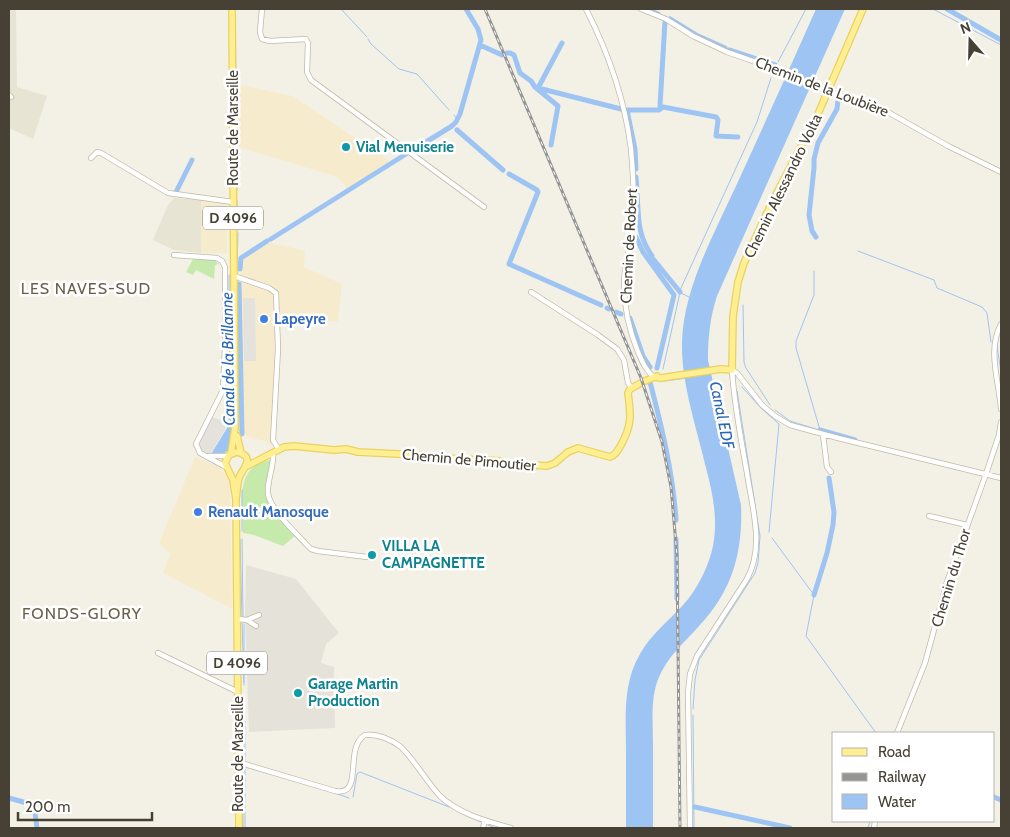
<svg xmlns="http://www.w3.org/2000/svg" width="1010" height="837" font-family="Cabin,sans-serif">
<style>
.residential{fill:#e7e4d3}
.commercial{fill:#f7ebce}
.industrial{fill:#e5e2da}
.green{fill:#c5eaab}
.parking{fill:#e4e2dd}
.water{fill:#9ec4f3}
.lines{fill:none;stroke-linecap:round;stroke-linejoin:round}
.stream{stroke:#9ec4f3;stroke-width:1}
.canal{stroke:#9ec4f3;stroke-width:5}
.minor-casing{stroke:#bfbaa7;stroke-width:6}
.major-casing{stroke:#e9d25d;stroke-width:8}
.minor{stroke:#fff;stroke-width:4.5}
.major{stroke:#ffef92;stroke-width:5.5}
.rail-casing{stroke:#959595;stroke-width:3}
.rail{stroke:#fff;stroke-width:1;stroke-dasharray:4;stroke-linecap:butt}
.culture-dot{fill:#0f9aa8;stroke:#fff;stroke-width:2}
.shop-dot{fill:#3f7fe0;stroke:#fff;stroke-width:2}
.labels{text-anchor:middle;dominant-baseline:central;stroke-width:5;stroke-linejoin:round;paint-order:stroke}
.shield{fill:#fff;stroke:#7e7a71;stroke-width:1}
.shield-label{font-size:14px;font-weight:bold;fill:#464134}
.street-label{font-size:15px;fill:#464134;stroke:#fff}
.culture-label{font-size:15px;font-weight:bold;fill:#0d838f;stroke:#fff;text-anchor:start}
.shop-label{font-size:15px;font-weight:bold;fill:#366cbe;stroke:#fff;text-anchor:start}
.neighbourhood-label{font-size:16px;letter-spacing:1px;fill:#69614b;stroke:#fff}
.water-label{font-size:16px;font-style:italic;fill:#2967b6;stroke:#fff}
</style>
<rect width="100%" height="100%" fill="#f3f1e5"/>
<!-- residential -->
<path class="residential" d="M9 9H16L17 87 47 96 33 139 9 128Z
M174 198 201 200V253L174 250 153 240 168 205Z"/>
<!-- commercial -->
<path class="commercial" d="M236 84 293 96 391 162 347 189 338 177 238 147Z
M201 200 227 203V253H201Z
M269 242 305 251 304 267 306 268 342 284 338 322 276 314 272 446 264 441 257 439 255 440 243 434 240 284 241 260Z
M195 457 219 467 229 478 230 482 232 609 163 573 170 554 159 543Z"/>
<!-- industrial -->
<path class="industrial" d="M246 565 296 579 339 633 326 644 321 663 334 667 335 728 249 732 245 614Z"/>
<!-- green -->
<path class="green" d="M193 259 214 260 219 264 215 265 214 279 196 270 193 275 186 272Z
M271 460 266 492 268 501 296 535 283 546 254 535 243 533C243 504 233 466 271 460Z"/>
<!-- parking -->
<path class="parking" d="M243 298H255L256 361H244Z
M212 416 217 419H228L225 430 210 454 201 450 199 442Z"/>
<!-- water -->
<path class="water" d="M816 9H845L717 296C710 317 708 338 708 360L741 505C743 553 732 591 699 626 684 643 668 656 659 677 650 698 653 722 653 745 653 772 653 800 653 828H626C626 803 626 778 626 753 626 720 622 684 640 654 652 632 673 618 689 598 700 583 709 565 713 546 718 520 713 494 706 468 697 429 681 383 682 343 683 289 714 234 736 186 763 127 790 68 816 9Z
M229 418H232V437L229 450 221 455 211 454 227 428Z"/>
<g class="lines">
<!-- stream -->
<path class="stream" d="M235 9 236 86
M341 9 367 37
M933 9 1001 45
M368 39 371 44 399 69 417 74 449 110
M778 62 806 9
M236 91 237 137
M454 115 458 120
M237 148V190
M237 200 238 229
M858 251 934 280 937 288 982 307 987 313 991 342
M237 268 238 233
M814 271V295L796 341V348L820 430
M229 275 230 419
M237 285 239 401 241 402
M681 293 689 297
M743 305 744 362 746 368 770 405
M997 346 1001 372
M663 369 681 288 757 122 771 78
M665 381 687 378
M742 387 761 408 779 424 769 532
M775 410 790 421 819 430
M242 490V531
M772 538 814 595 806 636 876 733
M240 539 242 617
M242 539 243 616
M242 621 244 685
M244 624V682
M693 709 695 680 699 660 755 573 758 563 760 536 737 391
M693 715 694 828
M245 761V721
M243 768V828
M335 793 349 798
M353 797 357 774 360 772 449 807
M475 819 481 822
M488 825 496 828
M245 828V767L260 771
M868 828 870 821"/>
<!-- canal -->
<path class="canal" d="M647 9 658 14
M947 9 1001 40
M670 19 696 35 725 48
M480 45 502 55
M729 50 775 65
M507 53H510L514 55 520 73 531 81 535 87 558 106 551 145
M538 88 621 109
M538 88 562 43
M663 107 660 106 665 21
M627 110H659L663 107 716 117 718 120 716 136 738 137
M627 110 635 149 636 169
M457 130 503 170
M413 150 452 126 456 122 460 114 481 40 478 29 466 9
M509 174 537 190 538 192 509 264 601 305
M636 177 637 189
M176 192 192 160
M637 194C639 219 637 234 652 256
M636 237 643 252 674 295 657 368
M816 237 812 231 809 215 814 168V159L818 143 837 109 838 100
M271 239 406 154
M654 260 680 292
M240 269 241 258 267 241
M239 284 242 434
M607 308 609 309
M616 312 621 314
M630 318 643 356 650 367
M650 382C662 428 673 473 676 520
M820 430 855 440
M676 539 677 599
M814 595 827 553 833 525 834 512 829 478
M994 797 1001 800
M9 798 34 805 37 828
M695 807 790 828"/>
<defs>
<path id="minor" d="M262 9 260 32 262 39 270 41 306 39 308 43 307 72 311 80 484 207
M586 9C608 52 625 101 631 149 633 172 635 195 633 218 633 235 628 253 625 270 622 299 627 325 638 352 642 361 646 371 654 377
M641 9 666 19 693 36 727 52 779 70 822 89 886 111 948 146 1001 172
M9 95 11 97
M91 158 97 152 101 153 168 193 233 202
M174 255 217 258 222 261 225 267V346L223 390 196 444 200 453 226 467
M234 276 269 288 276 293 278 349 273 440 279 450
M531 292 598 335 617 349 624 360 628 383 631 387
M1001 324C987 350 999 381 1001 409
M732 370 737 373 762 405 775 416 790 425 838 438 1001 478
M823 435 827 467 831 472
M273 454C274 467 267 480 268 493 269 508 295 532 306 544L311 549 318 551 367 557
M209 456H227
M929 516 967 525
M237 619 247 620 259 615
M247 620 256 626
M158 653 238 692
M897 733 925 663 947 582 986 474 999 435 1001 422
M238 762 335 791C365 797 343 748 365 735 377 733 392 740 401 747 416 762 426 781 440 796 459 814 486 821 511 828
M483 828 485 820
M690 828 688 693 690 674 697 656 747 579C765 546 752 508 747 473 741 439 734 404 732 370
M874 828 875 821"/>
<path id="major" d="M654 377 661 378 721 369 732 370 733 316 738 282 744 263 772 202 818 114 863 9
M645 381 657 376
M237 436 241 453
M231 453 235 428 232 9
M247 466 284 447 294 446 334 450 346 449 358 452 418 455 426 457 499 461 504 463 547 466 555 463 568 452 578 448 610 457C616 455 618 450 621 445 632 425 631 416 628 393L630 389 641 383
M236 499 233 480 225 463 229 455 237 452C257 457 242 469 239 478 237 485 237 492 236 499L239 828"/>
</defs>
<!-- minor casing -->
<use href="#minor" class="minor-casing"/>
<!-- major casing -->
<use href="#major" class="major-casing"/>
<!-- minor -->
<use href="#minor" class="minor"/>
<!-- major -->
<use href="#major" class="major"/>
<defs>
<path id="rail" d="M485 9 641 378 662 442 671 487 677 556 680 828"/>
</defs>
<!-- rail casing -->
<use href="#rail" class="rail-casing"/>
<!-- rail -->
<use href="#rail" class="rail"/>
</g>
<!-- markers -->
<g class="culture-dot">
<circle cx="346" cy="147" r="5"/>
<circle cx="372" cy="555" r="5"/>
<circle cx="298" cy="693" r="5"/>
</g>
<g class="shop-dot">
<circle cx="264" cy="319" r="5"/>
<circle cx="198" cy="512" r="5"/>
</g>
<g class="labels">
<!-- shield labels -->
<g class="shield">
<rect x="203" y="206.5" width="60" height="23" rx="4"/>
<rect x="207" y="651.5" width="60" height="23" rx="4"/>
</g>
<g class="shield-label">
<text x="233" y="218">D 4096</text>
<text x="237" y="663">D 4096</text>
</g>
<!-- street labels -->
<g class="street-label">
<text transform="translate(822 87) rotate(21)">Chemin de la Loubière</text>
<text transform="translate(233 128) rotate(-90)">Route de Marseille</text>
<text transform="translate(783 186) rotate(-64)">Chemin Alessandro Volta</text>
<text transform="translate(629 246) rotate(-87)">Chemin de Robert</text>
<text transform="translate(469 460) rotate(5)">Chemin de Pimoutier</text>
<text transform="translate(951 578) rotate(-73)">Chemin du Thor</text>
<text transform="translate(238 754) rotate(-90)">Route de Marseille</text>
</g>
<!-- culture labels -->
<g class="culture-label">
<text x="356" y="147">Vial Menuiserie</text>
<text x="382" y="546">VILLA LA<tspan x="382" dy="17">CAMPAGNETTE</tspan></text>
<text x="308" y="684">Garage Martin<tspan x="308" dy="17">Production</tspan></text>
</g>
<!-- shop labels -->
<g class="shop-label">
<text x="274" y="319">Lapeyre</text>
<text x="208" y="512">Renault Manosque</text>
</g>
<!-- neighbourhood labels -->
<g class="neighbourhood-label">
<text x="86" y="288">LES NAVES-SUD</text>
<text x="82" y="613">FONDS-GLORY</text>
</g>
<!-- water labels -->
<g class="water-label">
<text transform="translate(228 359) rotate(-91)">Canal de la Brillanne</text>
<text transform="translate(722 415) rotate(78)">Canal EDF</text>
</g>
</g>
<!-- border -->
<rect width="1010" height="837" fill="none" stroke="#464134" stroke-width="20"/>
<!-- legend -->
<rect x="832" y="732" width="162" height="90" fill="#ffffff" stroke="#b5b3ae"/>
<rect x="842" y="748" width="25" height="8" fill="#ffef92" stroke="#b5b3ae"/>
<text x="878" y="757" font-size="15" fill="#464134">Road</text>
<rect x="842" y="773" width="25" height="8" fill="#959595" stroke="#b5b3ae"/>
<text x="878" y="782" font-size="15" fill="#464134">Railway</text>
<rect x="842" y="794" width="25" height="15" fill="#9ec4f3" stroke="#b5b3ae"/>
<text x="878" y="807" font-size="15" fill="#464134">Water</text>
<!-- north arrow -->
<g transform="translate(970 40) rotate(340)" stroke="#ffffff" stroke-width="4" paint-order="stroke">
<path d="M0-4L9 19L0 12L-9 19Z" fill="#464134"/>
<text y="-8" font-size="14" font-weight="bold" text-anchor="middle" fill="#464134">N</text>
</g>
<!-- scale -->
<path d="M18 812v8h134v-8" fill="none" stroke="#464134" stroke-width="2.5"/>
<text x="25" y="812" font-size="15" fill="#464134" stroke="#ffffff" stroke-width="4" paint-order="stroke">200 m</text>
</svg>
